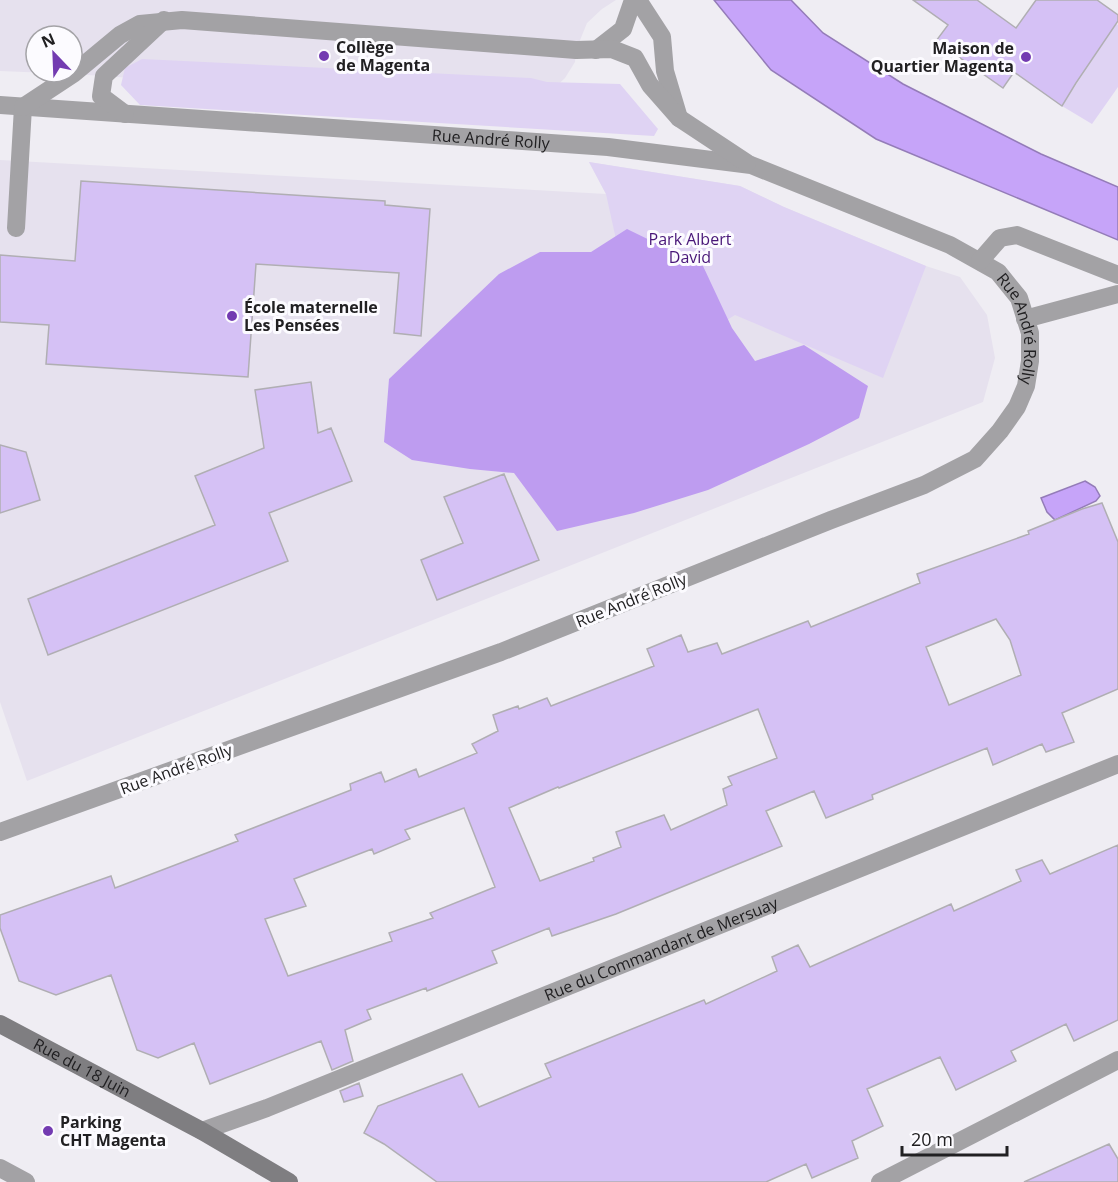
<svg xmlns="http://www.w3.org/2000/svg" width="1118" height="1182" font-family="'Open Sans',sans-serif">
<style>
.built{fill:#e6e1ee;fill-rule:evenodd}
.green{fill:#dfd3f3}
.forest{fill:#be9cf0}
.water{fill:#c6a4f9;stroke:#947cb8;stroke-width:1.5}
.building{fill:#d5c1f5;stroke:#b0aeb3;stroke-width:1.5;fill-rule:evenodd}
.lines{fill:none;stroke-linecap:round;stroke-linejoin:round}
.lane{stroke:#a3a2a5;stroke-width:18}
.street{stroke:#a3a2a5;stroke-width:18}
.secondary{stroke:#7f7e81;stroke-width:18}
.poi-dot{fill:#733bb1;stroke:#fcfbff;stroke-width:2}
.labels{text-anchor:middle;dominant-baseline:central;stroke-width:6;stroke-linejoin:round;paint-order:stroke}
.poi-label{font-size:16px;font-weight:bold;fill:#212022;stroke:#fcfbff;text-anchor:start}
.street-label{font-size:16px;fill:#212022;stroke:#fcfbff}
.park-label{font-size:16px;fill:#481678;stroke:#fcfbff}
</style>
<rect width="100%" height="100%" fill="#efedf3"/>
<!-- built -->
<path class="built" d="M0 0H616L602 9 587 23 576 50 575 62 565 78 546 96 526 105 73 74 0 71ZM36 36H72V72H36Z
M0 160 606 194 589 162 740 186 784 207 926 266 960 277 987 315 995 358 983 402 27 781 0 702Z"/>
<!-- green -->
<path class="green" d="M1116 24 1118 25V87L1092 124 1062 106Z
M142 59 531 78 547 82 620 84 658 129 654 136 140 105 121 85 125 68Z
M589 162 740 186 784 207 926 266 883 378 735 315 714 328 632 312 606 194Z"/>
<!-- forest -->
<path class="forest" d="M627 229 703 266 732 328 755 361 804 345 868 386 859 418 809 444 708 490 634 513 557 531 514 473 470 469 412 460 384 442 389 379 499 274 540 252H591Z"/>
<!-- water -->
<path class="water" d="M714 0H791L823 33 903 84 1041 154 1118 187V240L876 139 771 70Z
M1085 481 1095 487 1100 496 1096 501 1055 520 1047 512 1041 498Z"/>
<!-- building -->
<path class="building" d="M913 0H977L1016 28 1036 0H1097L1118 15V21L1076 83 1062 106 1014 72 1003 88 936 41 948 25Z
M81 181 385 201V205L430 209 421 336 394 333 399 273 256 264 248 377 46 364 49 325 0 322V255L75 261Z
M311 382 318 433 331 428 352 481 269 513 288 561 48 655 28 599 215 525 195 476 264 448 255 390Z
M0 445 26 452 40 500 0 513Z
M504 474 539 560 437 600 421 560 463 543 444 497Z
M1102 503 1118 542V689L1062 713 1074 742 1046 752 1042 744 993 765 987 748 872 795 873 799 826 818 814 791 766 811 782 846 616 914 552 936 549 928 492 951 497 963 427 991 426 988 367 1010 371 1019 345 1030 353 1061 332 1070 321 1041 210 1084 194 1043 158 1058 137 1050 111 975 56 995 19 981 0 928V915L111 876 115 888 238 841 235 835 351 790 350 784 381 772 385 782 416 769 419 777 477 753 472 744 498 731 493 715 518 706 519 709 547 698 551 706 654 666 647 649 681 635 688 652 717 643 722 654 808 621 811 627 920 583 917 574 1029 534 1028 531 1082 509ZM996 619 1010 640 1021 675 949 705 926 647ZM758 709 777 758 728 777 732 785 723 789 727 805 671 830 664 815 616 832 621 847 593 858 594 861 540 881 509 808 558 787 559 788ZM464 808 495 887 430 913 433 918 389 933 392 941 288 976 265 919 306 906 294 879 372 849 374 854 410 839 405 830Z
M1118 845V1020L1074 1041 1066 1024 1011 1051 1016 1061 956 1090 940 1057 867 1089 883 1126 852 1141 858 1158 812 1178 806 1164 766 1182H437L384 1144 364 1133 378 1106 462 1074 479 1107 551 1077 545 1064 704 1000 706 1004 777 971 772 957 798 945 810 967 951 904 954 911 1021 881 1016 870 1042 860 1050 874Z
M359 1083 363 1096 344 1102 340 1091Z
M1109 1144 1118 1159V1182H1024Z"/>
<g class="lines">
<!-- lane -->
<path class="lane" d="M638 0 662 37 665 71 679 118
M596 50 623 29 633 0
M16 228 23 107
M0 1168 26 1182"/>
<!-- street -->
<g class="street">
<path id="s1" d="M0 105 608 147 751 165 950 245 998 272 1019 298 1030 333V361L1026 386 1017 407 1000 431 975 459 924 485 831 520 501 652 0 832"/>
<path d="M23 107 73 74 120 35 140 24 182 20 576 50 612 49 635 58 650 85 679 118 747 163"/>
<path d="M125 114 101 96 104 76 164 20"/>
<path d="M980 261 1000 238 1017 235 1118 275"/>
<path d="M1025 319 1118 294"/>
<path id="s2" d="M202 1131 267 1108 1118 764"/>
<path d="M880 1182 1118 1060"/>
</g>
<!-- secondary -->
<path class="secondary" id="s3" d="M0 1024 202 1131 289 1182"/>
</g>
<!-- markers -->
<g class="poi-dot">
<circle cx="324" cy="56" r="6"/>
<circle cx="1026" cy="57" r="6"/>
<circle cx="232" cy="316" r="6"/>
<circle cx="48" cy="1131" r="6"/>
</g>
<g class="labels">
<!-- poi labels -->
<g class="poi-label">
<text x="336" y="47">Collège<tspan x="336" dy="18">de Magenta</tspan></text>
<text x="1014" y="48" text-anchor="end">Maison de<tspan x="1014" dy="18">Quartier Magenta</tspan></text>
<text x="244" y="307">École maternelle<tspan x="244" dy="18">Les Pensées</tspan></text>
<text x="60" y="1122">Parking<tspan x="60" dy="18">CHT Magenta</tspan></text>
</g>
<!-- street labels -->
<g class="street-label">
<text stroke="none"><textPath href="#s1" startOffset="492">Rue André Rolly</textPath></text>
<text stroke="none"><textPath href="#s1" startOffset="1086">Rue André Rolly</textPath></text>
<text transform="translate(631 600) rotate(-22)">Rue André Rolly</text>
<text transform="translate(176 769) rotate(-20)">Rue André Rolly</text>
<text stroke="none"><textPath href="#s2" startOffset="494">Rue du Commandant de Mersuay</textPath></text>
<text stroke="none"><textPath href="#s3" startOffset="93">Rue du 18 Juin</textPath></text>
</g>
<!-- park labels -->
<g class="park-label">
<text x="690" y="239">Park Albert<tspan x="690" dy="18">David</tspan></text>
</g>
</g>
<!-- north arrow -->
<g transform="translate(54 54) rotate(337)"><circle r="28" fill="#fcfbff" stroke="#a4a3a7" stroke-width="1.5"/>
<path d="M0-4.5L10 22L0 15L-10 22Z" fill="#733bb1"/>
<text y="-9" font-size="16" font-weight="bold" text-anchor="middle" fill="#212022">N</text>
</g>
<!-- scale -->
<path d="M902 1146v9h105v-9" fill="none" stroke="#212022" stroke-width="3"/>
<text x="911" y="1146" font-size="18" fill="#212022" stroke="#fcfbff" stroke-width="4.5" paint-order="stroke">20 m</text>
</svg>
